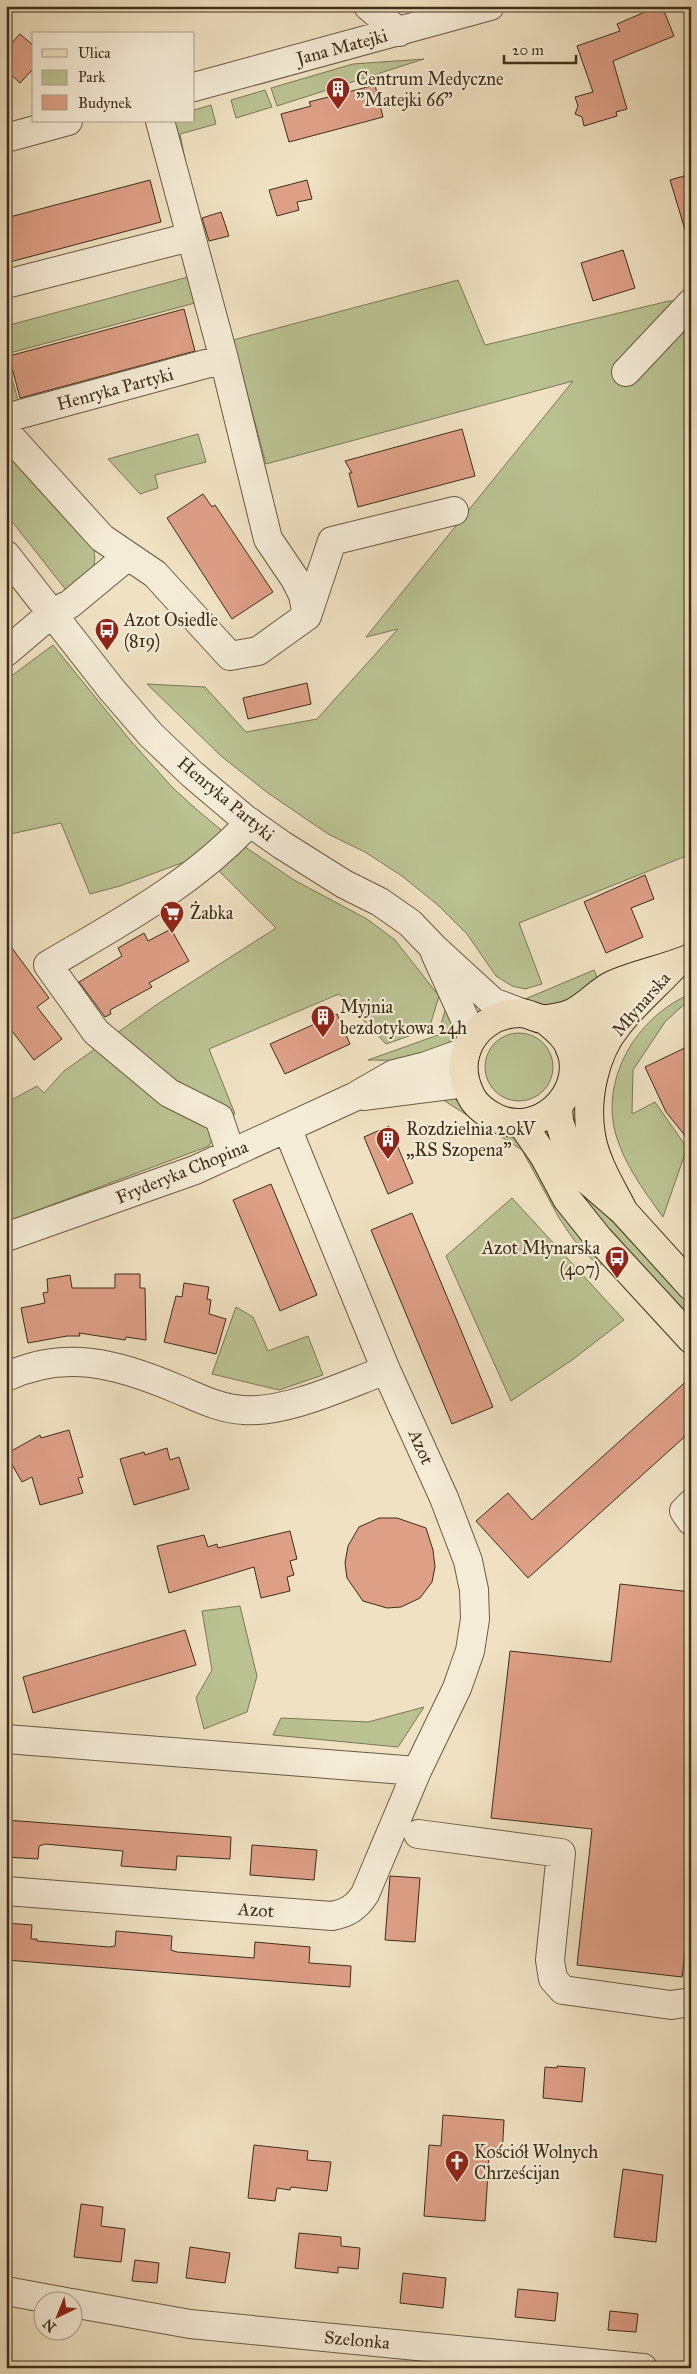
<svg xmlns="http://www.w3.org/2000/svg" width="697" height="2374" font-family="'IM FELL Great Primer',serif">
<style>
.green{fill:#bac292;stroke:#7c7855}
.building{fill:#de9f87;stroke:#3f2e18}
.lines{fill:none;stroke-linecap:round;stroke-linejoin:round}
.minor-casing{stroke:#6b5b42;stroke-width:30}
.major-casing{stroke:#3f2e18;stroke-width:30}
.minor{stroke:#f5ecd7;stroke-width:28}
.major{stroke:#efe1c2;stroke-width:28}
.labels{text-anchor:middle;dominant-baseline:central;stroke-width:4.5;stroke-linejoin:round;paint-order:stroke}
.street-label{font-size:18px;fill:#3f2e18;stroke:#f5ecd7}
.poi-label{font-size:18px;fill:#3f2e18;stroke:#f5ecd7;text-anchor:start}
</style>
<rect width="100%" height="100%" fill="#efe1c2"/>
<filter id="stains"><feTurbulence type="fractalNoise" baseFrequency=".004" numOctaves="4"/><feColorMatrix values="0 0 0 0 .2 0 0 0 0 .09 0 0 0 0 .02 0 0 0 .5 -.17"/></filter>
<radialGradient id="worn" r=".72"><stop offset=".6" stop-color="#630" stop-opacity="0"/><stop offset="1" stop-color="#630" stop-opacity=".3"/></radialGradient>
<!-- green -->
<path class="green" d="M424 59 277 106 271 88 353 64Z
M265 90 272 107 236 118 231 100Z
M211 105 216 124 180 134 190 185 173 121H194V110Z
M188 277 195 303 6 354V326Z
M458 280 485 345 669 301H691V854L519 923 542 984 525 989 512 986 496 976 467 934 439 906 402 876 365 852 328 834 268 793 221 756 147 684 205 687 246 732 317 719 398 629 366 637 573 381 266 464 233 340Z
M6 358 18 400 7 403 6 401Z
M198 434 206 462 155 475 158 488 140 494 108 459Z
M6 450 93 547C100 573 85 577 66 590L6 514Z
M53 645 130 740 172 787 196 809 226 834 294 880 367 919 395 940 439 996 429 1029 386 1044 339 994 209 1049 235 1114 222 1120 209 1146 6 1222V1103L37 1086 44 1093 64 1071 159 1003 276 928 203 855 120 886 90 894 61 823 6 835V680Z
M594 970 599 982 589 994 552 1009 518 1002Z
M691 994V998L665 1022 633 1070 632 1114 655 1102 687 1148 663 1217C644 1191 621 1160 614 1127 603 1072 641 1014 691 994Z
M446 1007 455 1017C454 1023 455 1031 452 1037 439 1065 395 1060 368 1060L438 1035Z
M485 1067a34 34 0 1 1 68 0a34 34 0 1 1-68 0Z
M440 1098H453L466 1105 515 1137 602 1263 599 1267 574 1240 559 1218 522 1150Z
M548 1125 581 1188 691 1306V1319L608 1230 574 1189 539 1129Z
M512 1198 624 1320 572 1360 511 1401 446 1256Z
M236 1307 253 1317 268 1351 308 1336 323 1375 279 1390 212 1374Z
M240 1606 257 1676 247 1712 204 1729 196 1698 212 1670 202 1611Z
M424 1707 398 1747 273 1735 281 1718 368 1722Z"/>
<!-- building -->
<path class="building" d="M659 6H662L674 36 613 61 627 109 616 112 617 116 584 126 582 117 575 114 578 106 575 97 593 92 577 46 620 31 617 24Z
M20 34 34 46V68L20 83 6 70V49Z
M375 85 383 117 289 142 281 114 311 106 309 102Z
M691 174V232L686 233 670 180Z
M150 180 161 222 6 263V218Z
M307 180 312 199 297 202 299 210 277 216 269 190Z
M221 212 229 236 209 241 202 218Z
M623 250 635 288 593 301 581 263Z
M184 309 195 351 20 398 9 356Z
M462 429 475 476 358 507 349 473H352L345 461Z
M203 494 212 507 215 505 273 592 232 619 167 518Z
M307 683 311 704 248 719 243 698Z
M645 875 654 899 631 908 643 937 606 953 584 902Z
M171 929 189 961 149 983 152 987 110 1010 111 1014 105 1017 79 982 122 956 118 948 144 933 148 941Z
M6 940 49 998 37 1007 62 1039 34 1060 6 1023Z
M337 1014 350 1044 285 1074 270 1044Z
M691 1045V1143L666 1112 645 1067Z
M389 1126 413 1183 388 1194 364 1137Z
M271 1184 317 1295 280 1311 233 1200Z
M412 1213 493 1407 452 1424 371 1230Z
M115 1274H140V1288H145L146 1340 126 1337 125 1340 79 1333 80 1336H67L28 1343 21 1308 45 1303 43 1293 48 1292 47 1279 70 1275 72 1288H115Z
M184 1283 209 1287 207 1299 211 1300 209 1314 226 1319 216 1354 164 1342 176 1296 182 1297Z
M691 1377V1431L528 1578 476 1521 508 1493 532 1520Z
M69 1430 83 1477 78 1478 83 1493 40 1505 32 1477 22 1482 6 1454 40 1435 41 1438Z
M167 1448 170 1460 179 1457 189 1489 134 1505 120 1459 144 1452 145 1455Z
M379 1518H397L426 1528 433 1550 435 1567 432 1582 420 1598 401 1607 387 1608 363 1601 347 1578 345 1563 348 1546 359 1527Z
M290 1531 297 1559 290 1561 294 1575 287 1577 290 1591 261 1598 254 1567 169 1593 157 1546 204 1535 208 1547 217 1544 218 1548Z
M620 1584 691 1592V1923H689L682 1977 577 1965 592 1829 491 1818 510 1651 611 1662Z
M185 1630 196 1665 33 1713 23 1677Z
M6 1820 231 1837 230 1859 177 1856 176 1870 121 1866 123 1851 45 1844 39 1846 38 1859 6 1857Z
M252 1845 317 1850 314 1880 250 1875Z
M390 1876 420 1878 415 1942 385 1940Z
M6 1923 32 1925 31 1939H37V1941L109 1947 115 1946 116 1931 172 1936 171 1950 177 1952 254 1958 255 1942 310 1947 309 1963 351 1966 350 1987 6 1960Z
M557 2066 585 2068 582 2102 543 2098 545 2067 557 2068Z
M443 2115 504 2120 502 2157 489 2156 485 2221 424 2216 429 2145 441 2146Z
M254 2145 308 2151 307 2160 331 2162 327 2191 291 2187 290 2190 277 2188 275 2201 248 2198Z
M623 2169 663 2175 656 2242 614 2237Z
M81 2204 103 2207 101 2226 125 2229 121 2262 74 2257Z
M299 2233 341 2237V2246L360 2248 358 2269 338 2267V2273L295 2268Z
M190 2247 230 2253 225 2283 186 2278Z
M135 2260 159 2263 157 2283 132 2281Z
M403 2273 446 2278 443 2308 400 2303Z
M518 2289 558 2293 555 2321 515 2317Z
M610 2311 638 2314 636 2332 608 2330Z"/>
<g class="lines">
<defs>
<path id="minor" d="M368 6 399 32
M194 87 490 6
M160 121 224 359 268 539 295 579 303 595 307 616
M6 138 68 121
M6 284 190 237
M626 372 691 303
M6 418 224 359
M6 432 102 538 155 574 230 656 258 651 307 616
M6 555 112 690 151 735 192 774 245 819 282 845 344 884 380 902 410 923 433 947 493 1002 522 1013
M307 616 332 541 454 511
M6 652 52 613 70 604 128 556
M435 953 473 1037
M363 1096 465 1083
M231 1154 219 1118 169 1093 96 1032 48 965C119 923 193 884 250 822
M6 1237 195 1170 354 1097 394 1074 426 1066 465 1052
M6 1377C65 1349 118 1364 175 1388 197 1397 219 1409 244 1410 287 1413 345 1385 386 1370
M691 1504 684 1511 691 1521
M6 1739 417 1771
M418 1834 561 1853 550 1960 553 1979 563 1990 671 2005 691 2002
M6 1891 332 1916C347 1913 356 1908 365 1894L417 1771 457 1688 470 1651 475 1619 474 1590 468 1561 444 1498 386 1370 287 1128
M6 2291 66 2302
M72 2303 190 2324 643 2368"/>
<path id="major" d="M544 1019C555 1028 566 1036 571 1050 586 1095 538 1138 496 1118 486 1113 476 1106 471 1096 464 1082 461 1067 466 1052 473 1028 496 1013 520 1013 528 1013 535 1018 542 1019 549 1020 565 1016 572 1013 586 1007 598 992 612 985 637 974 665 969 691 958
M570 1049 623 1003
M558 1108 559 1121 567 1146 586 1179 624 1212 691 1286
M522 1124 544 1156 567 1199 599 1239 691 1339
M624 1212C612 1188 595 1162 591 1135 585 1100 594 1054 617 1026 633 1005 654 987 672 968"/>
</defs>
<!-- minor casing -->
<use href="#minor" class="minor-casing"/>
<!-- major casing -->
<use href="#major" class="major-casing"/>
<!-- minor -->
<use href="#minor" class="minor"/>
<!-- major -->
<use href="#major" class="major"/>
</g>
<!-- icons -->
<defs>
<symbol id="building-pin" viewBox="-11 -11 22 30"><path d="M0 17L-7.5 6A9.5 9.5 0 1 1 7.5 6Z" fill="#8f2418" stroke="#f5ecd7"/><path d="M-4-6H4V6H1V3H-1V6H-4ZM-2.5-4.3h1.7v1.8h-1.7ZM.8-4.3h1.7v1.8H.8ZM-2.5-1h1.7V.8h-1.7ZM.8-1h1.7V.8H.8Z" fill="#fff"/></symbol>
<symbol id="bus-pin" viewBox="-11 -11 22 30"><path d="M0 17L-7.5 6A9.5 9.5 0 1 1 7.5 6Z" fill="#8f2418" stroke="#f5ecd7"/><path d="M-5-6H5V4H4V6H2V4H-2V6H-4V4H-5ZM-3.5-4V0h7V-4ZM-3.5 1.2v1.5H-2V1.2ZM2 1.2v1.5H3.5V1.2Z" fill="#fff"/></symbol>
<symbol id="supermarket-pin" viewBox="-11 -11 22 30"><path d="M0 17L-7.5 6A9.5 9.5 0 1 1 7.5 6Z" fill="#8f2418" stroke="#f5ecd7"/><path d="M-6-5.5h2.5l.6 2H6L4.5 2H-2.5L-4.4-4H-6ZM-1.5 3.2a1.3 1.3 0 1 0 .1 0ZM3 3.2a1.3 1.3 0 1 0 .1 0Z" fill="#fff"/></symbol>
<symbol id="church-pin" viewBox="-11 -11 22 30"><path d="M0 17L-7.5 6A9.5 9.5 0 1 1 7.5 6Z" fill="#8f2418" stroke="#f5ecd7"/><path d="M-1.2-6h2.4v3.5h3.3v2.4h-3.3V6h-2.4V-.1h-3.3v-2.4h3.3Z" fill="#fff"/></symbol>
</defs>
<g fill-rule="evenodd">
<use href="#building-pin" x="324" y="75" width="28" height="38"/>
<use href="#bus-pin" x="93" y="616" width="28" height="38"/>
<use href="#supermarket-pin" x="158" y="899" width="28" height="38"/>
<use href="#building-pin" x="309" y="1003" width="28" height="38"/>
<use href="#building-pin" x="374" y="1125" width="28" height="38"/>
<use href="#bus-pin" x="603" y="1244" width="28" height="38"/>
<use href="#church-pin" x="443" y="2148" width="28" height="38"/>
</g>
<g class="labels">
<!-- street labels -->
<g class="street-label">
<text transform="translate(342 47) rotate(-15)">Jana Matejki</text>
<text transform="translate(115 389) rotate(-15)">Henryka Partyki</text>
<text transform="translate(226 799) rotate(40)">Henryka Partyki</text>
<text transform="translate(641 1004) rotate(-49)">Młynarska</text>
<text transform="translate(182 1172) rotate(-22)">Fryderyka Chopina</text>
<text transform="translate(421 1447) rotate(66)">Azot</text>
<text transform="translate(256 1910) rotate(4)">Azot</text>
<text transform="translate(357 2340) rotate(5)">Szelonka</text>
</g>
<!-- poi labels -->
<g class="poi-label">
<text x="356" y="79">Centrum Medyczne<tspan x="356" dy="21">"Matejki 66"</tspan></text>
<text x="124" y="620">Azot Osiedle<tspan x="124" dy="21">(819)</tspan></text>
<text x="190" y="913">Żabka</text>
<text x="340" y="1007">Myjnia<tspan x="340" dy="21">bezdotykowa 24h</tspan></text>
<text x="406" y="1129">Rozdzielnia 20kV<tspan x="406" dy="21">„RS Szopena”</tspan></text>
<text x="600" y="1248" text-anchor="end">Azot Młynarska<tspan x="600" dy="21">(407)</tspan></text>
<text x="474" y="2152">Kościół Wolnych<tspan x="474" dy="21">Chrześcijan</tspan></text>
</g>
</g>
<!-- margin -->
<rect width="697" height="2374" fill="none" stroke="#efe1c2" stroke-width="25"/>
<rect x="8" y="8" width="682" height="2359" fill="none" stroke="#3f2e18" stroke-width="2.5"/>
<rect x="12" y="12" width="672" height="2349" fill="none" stroke="#3f2e18"/>
<!-- legend -->
<rect x="32" y="32" width="162" height="90" fill="#f5ecd7" stroke="#aca08b"/>
<rect x="42" y="49" width="25" height="8" fill="#efe1c2" stroke="#aca08b"/>
<text x="78" y="58" font-size="15" fill="#3f2e18">Ulica</text>
<rect x="42" y="70" width="25" height="15" fill="#bac292" stroke="#aca08b"/>
<text x="78" y="82" font-size="15" fill="#3f2e18">Park</text>
<rect x="42" y="95" width="25" height="15" fill="#de9f87" stroke="#aca08b"/>
<text x="78" y="108" font-size="15" fill="#3f2e18">Budynek</text>
<!-- north arrow -->
<g transform="translate(58 2316) rotate(223)"><circle r="24" fill="#f5ecd7" stroke="#aca08b"/>
<path d="M0-4L9 19L0 12L-9 19Z" fill="#8f2418"/>
<text y="-8" font-size="14" font-weight="bold" text-anchor="middle" fill="#3f2e18">N</text>
</g>
<!-- scale -->
<path d="M504 55v8h72v-8" fill="none" stroke="#3f2e18" stroke-width="2.5"/>
<text x="512" y="55" font-size="15" fill="#3f2e18" stroke="#f5ecd7" stroke-width="4" paint-order="stroke">20 m</text>
<rect width="100%" height="100%" filter="url(#stains)"/>
<rect width="100%" height="100%" fill="url(#worn)"/>
</svg>
